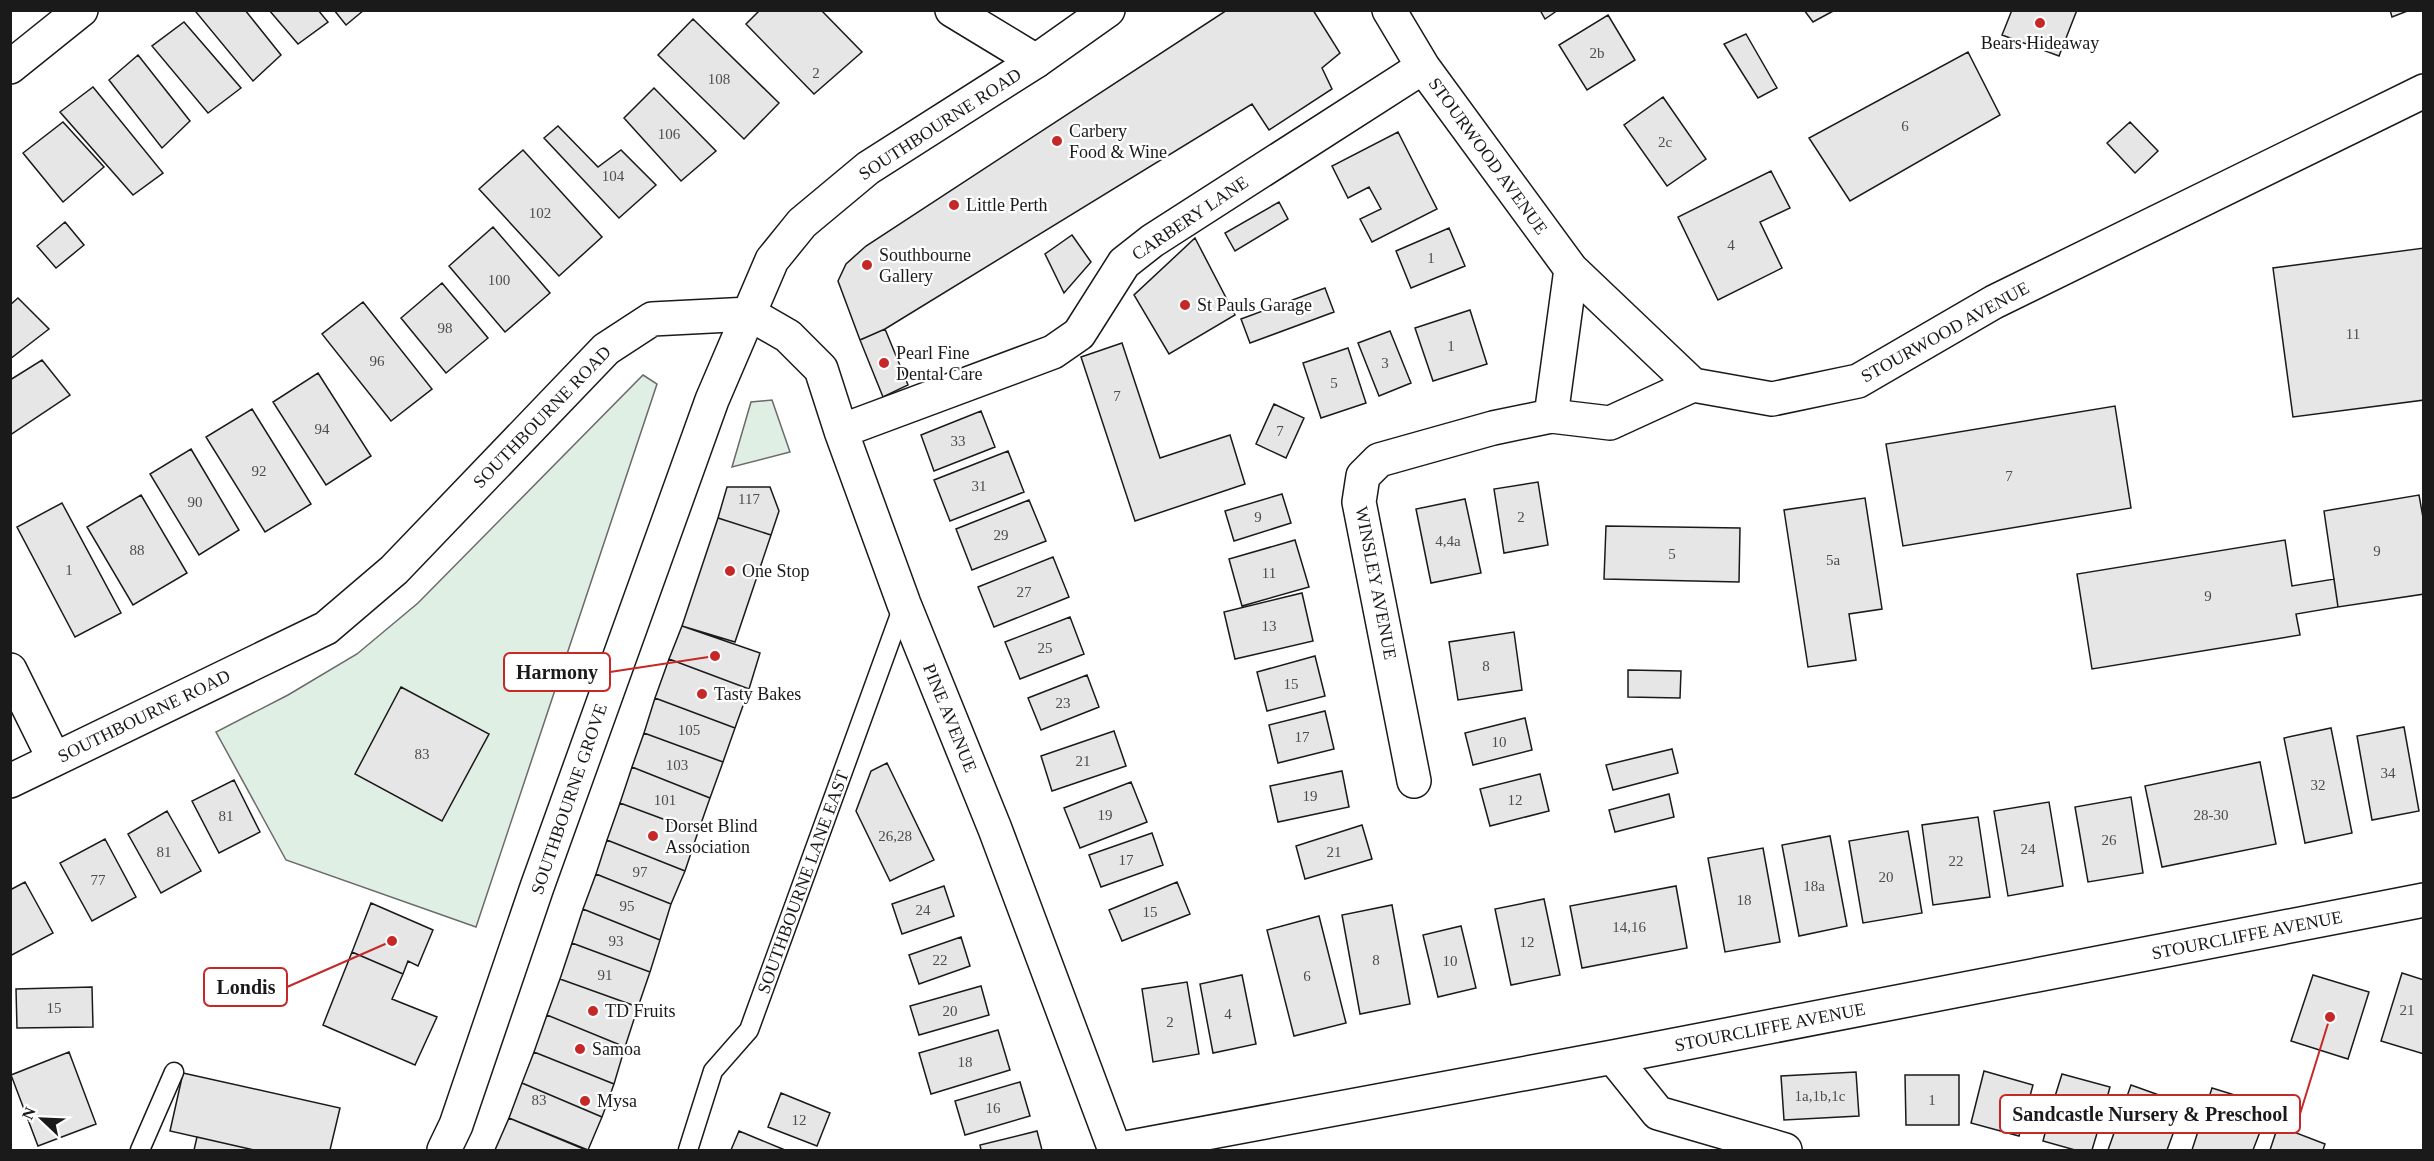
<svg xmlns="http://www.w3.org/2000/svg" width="2434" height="1161" font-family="Georgia,serif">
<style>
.green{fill:#e0efe3;stroke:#6a6a6a;stroke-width:1.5}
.building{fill:#e6e6e6;stroke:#1a1a1a;stroke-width:1.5}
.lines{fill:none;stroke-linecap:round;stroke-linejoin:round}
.service-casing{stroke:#1a1a1a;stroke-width:21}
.minor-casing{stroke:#1a1a1a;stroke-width:36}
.secondary-casing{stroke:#1a1a1a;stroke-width:36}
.service{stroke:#fff;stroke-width:18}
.minor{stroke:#fff;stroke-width:33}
.secondary{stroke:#fff;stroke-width:33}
.poi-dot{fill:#c62828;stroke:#fff;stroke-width:2}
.labels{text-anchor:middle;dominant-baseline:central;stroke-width:4.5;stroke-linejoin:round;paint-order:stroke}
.number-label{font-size:15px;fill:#4d4d4d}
.poi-label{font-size:18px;fill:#1a1a1a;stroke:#fff;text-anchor:start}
.street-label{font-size:18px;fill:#1a1a1a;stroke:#fff}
.leader{fill:none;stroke:#c62828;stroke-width:2}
.callout-dot{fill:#c62828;stroke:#fff;stroke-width:2}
.callout{fill:#fff;stroke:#c62828;stroke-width:2}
.callout-label{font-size:20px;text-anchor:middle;font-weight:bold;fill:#1a1a1a}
</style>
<rect width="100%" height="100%" fill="#fff"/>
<!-- green -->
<path class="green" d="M643 375 657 384 476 927 286 860 216 732 288 695 357 654 418 603Z
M772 400 790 452 732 467 751 402Z"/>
<!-- building -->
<path class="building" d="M197 10H245L281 55 253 81 196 12Z
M269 10H318L328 22 298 44Z
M334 10H364L346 25Z
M760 10H821L862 52 814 94 746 24Z
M1227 10H1313L1340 53 1322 68 1332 89 1269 130 1252 104 885 329 860 340 838 281 846 264 866 246Z
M1540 10H1558L1545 19Z
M1804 10H1835L1813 22Z
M2012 10H2077L2059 56 2002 35Z
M2390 10H2410L2392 17Z
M1608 15 1635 60 1587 90 1559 45Z
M693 19 779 103 744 139 658 55Z
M184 22 241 88 208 113 152 46Z
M1746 34 1777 88 1758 98 1724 44Z
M1968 52 2000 115 1850 201 1809 138Z
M138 55 190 121 162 148 109 80Z
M93 87 163 173 133 195 60 112Z
M654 88 716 151 681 181 624 118Z
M1663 97 1706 159 1667 186 1624 125Z
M63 122 104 167 63 202 23 153Z
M2130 122 2158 151 2135 173 2107 143Z
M558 126 598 167 621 150 656 185 619 218 544 138Z
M1398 132 1437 209 1372 242 1360 219 1381 209 1369 187 1348 198 1332 166Z
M523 150 602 237 559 276 479 189Z
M1771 171 1790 208 1760 222 1782 268 1718 300 1678 217Z
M1279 202 1288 219 1235 251 1225 233Z
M65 222 84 245 56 268 37 246Z
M493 227 550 293 505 332 449 266Z
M1449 228 1465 266 1411 288 1396 251Z
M1072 235 1091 262 1064 293 1045 254Z
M1195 238 1235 315 1169 354 1134 295Z
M2424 248V400L2293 417 2273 268Z
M442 283 488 338 446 373 401 318Z
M1325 288 1334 312 1250 343 1241 319Z
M18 298 49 329 10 359V305Z
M363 302 432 389 391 421 322 334Z
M1470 310 1487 364 1433 381 1415 328Z
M885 329 908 385 883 397 860 340Z
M1390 331 1411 383 1379 396 1358 343Z
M1122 343 1160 458 1230 435 1245 484 1135 521 1081 357Z
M1348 348 1366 403 1321 418 1303 363Z
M42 360 70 395 10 435V380Z
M318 373 371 456 326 485 273 402Z
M1274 404 1304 418 1286 458 1256 444Z
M2115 406 2131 508 1903 546 1886 444Z
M252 409 311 504 265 532 206 437Z
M981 411 995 447 934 471 921 435Z
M191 449 239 530 199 555 150 474Z
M1008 451 1024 492 950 521 934 480Z
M1538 482 1548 545 1504 553 1494 489Z
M727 487H770L779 511 771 535 718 518Z
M1282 494 1291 523 1234 541 1225 511Z
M141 495 187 573 133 605 87 527Z
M2419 495 2424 523V594L2338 607 2324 511Z
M1865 498 1882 609 1849 614 1856 660 1808 667 1784 510Z
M1465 499 1481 573 1431 583 1416 509Z
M1029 500 1046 541 972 570 956 529Z
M62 503 121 613 75 637 17 527Z
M718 518 771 535 735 642 682 626Z
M1606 526 1740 528 1739 582 1604 579Z
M1295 540 1309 587 1242 606 1229 559Z
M2285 540 2292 586 2334 579 2338 607 2296 614 2300 635 2092 669 2077 574Z
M1053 557 1069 597 994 627 978 587Z
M1302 593 1313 641 1235 659 1224 612Z
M1070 617 1084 654 1020 679 1005 642Z
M682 626 760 653 749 689 669 659Z
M1514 632 1522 690 1458 700 1449 642Z
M1315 656 1325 696 1267 711 1257 672Z
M669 659 749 689 735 728 655 698Z
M1628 670 1681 671 1680 698 1628 697Z
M1087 675 1099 707 1041 730 1028 698Z
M401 687 489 734 442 821 355 774Z
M655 698 735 728 723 762 644 733Z
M1325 711 1334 749 1278 763 1269 725Z
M1525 718 1532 750 1473 765 1465 733Z
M2404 727 2419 811 2372 820 2357 736Z
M2331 728 2352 833 2305 843 2284 738Z
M1114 731 1126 766 1052 791 1041 756Z
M644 733 723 762 710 798 632 767Z
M1672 749 1678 773 1613 790 1606 765Z
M2260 762 2276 844 2162 867 2145 786Z
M887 763 934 860 890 881 856 811 871 771Z
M632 767 710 798 698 832 620 803Z
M1342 771 1349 807 1278 822 1270 786Z
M1540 774 1549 811 1490 826 1480 789Z
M234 780 260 832 219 853 192 801Z
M1131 782 1147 822 1080 848 1064 808Z
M1669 794 1674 817 1615 832 1609 810Z
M2131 797 2143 873 2088 882 2075 807Z
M2049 802 2063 886 2008 896 1994 811Z
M620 803 698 832 685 871 607 840Z
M167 811 201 871 161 893 128 834Z
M1978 817 1990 897 1933 905 1922 825Z
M1362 825 1372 859 1305 879 1296 846Z
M1908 831 1922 913 1863 923 1849 841Z
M1152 833 1163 865 1101 887 1089 855Z
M1830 836 1847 926 1799 936 1782 845Z
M105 839 136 897 92 921 60 863Z
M607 840 685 871 671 904 596 874Z
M1763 848 1780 942 1725 952 1708 858Z
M596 874 671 904 660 940 583 909Z
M25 882 53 933 10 956V890Z
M1177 882 1190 914 1122 941 1109 910Z
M944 886 954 916 902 934 892 904Z
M1676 886 1687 948 1582 968 1570 906Z
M1544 899 1560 975 1511 985 1495 909Z
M371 903 433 930 418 966 408 961 403 974 352 952Z
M1392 905 1410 1004 1360 1014 1342 915Z
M583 909 660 940 650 972 572 943Z
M1319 916 1346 1023 1294 1036 1267 930Z
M1461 926 1476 988 1438 997 1423 935Z
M961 937 970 966 919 984 909 955Z
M572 943 650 972 638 1007 560 979Z
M352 952 403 974 392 999 437 1017 415 1065 323 1025Z
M2402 973 2424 980V1054L2381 1041Z
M1242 975 1256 1044 1213 1053 1200 984Z
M2313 975 2369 992 2348 1059 2291 1041Z
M560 979 638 1007 625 1047 547 1015Z
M1187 982 1199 1054 1153 1062 1142 989Z
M981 986 989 1015 919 1035 910 1006Z
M92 987 93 1027 17 1028 16 989Z
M547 1015 625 1047 614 1084 534 1052Z
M998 1030 1010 1070 931 1094 919 1053Z
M69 1052 96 1124 38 1146 11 1075Z
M534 1052 614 1084 602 1117 522 1083Z
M1984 1071 2033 1085 2019 1136 1971 1123Z
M1856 1072 1859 1116 1784 1120 1781 1076Z
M183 1073 340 1108 330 1150H254L170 1131Z
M2062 1074 2110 1087 2101 1120 2052 1106Z
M1905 1075H1959V1125H1906Z
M1020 1082 1030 1116 965 1135 955 1101Z
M522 1083 602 1117 588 1150 509 1118Z
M2131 1085 2184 1104 2167 1150H2108Z
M2212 1088 2270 1106 2253 1150H2192Z
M781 1093 830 1113 817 1146 768 1127Z
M2052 1106 2101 1120 2092 1150H2075L2043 1141Z
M509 1118 586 1150H495Z
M2278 1126 2325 1144 2323 1150H2270Z
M739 1131 785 1150H731Z
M1037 1131 1042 1150H981L980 1145Z
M197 1137 254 1150H194Z"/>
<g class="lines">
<defs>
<path id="service" d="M140 1150 174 1072
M688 1150 713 1071 749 1030 903 606"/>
<path id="minor" d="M952 10 1036 61
M1389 10 1423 67 1571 269 1693 385 1772 399 1858 381 1994 302 2424 91
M10 67 81 10
M1551 416 1571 269
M841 431 1053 352 1079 334 1124 263 1152 241 1423 67
M10 670 54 759
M10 781 326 628 394 570 606 349 652 319 750 314 788 336 821 369 841 431 904 604 995 829 1115 1150
M1414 781 1359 502 1363 476 1379 460 1493 428 1551 416 1610 423 1693 385
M1613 1057 1658 1113 1785 1150
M1115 1150 1613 1057 2424 900"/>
<path id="secondary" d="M444 1150 456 1125 537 887 712 400 772 260 802 223 868 168 1036 61 1108 10"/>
</defs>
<!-- service casing -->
<use href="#service" class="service-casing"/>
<!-- minor casing -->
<use href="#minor" class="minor-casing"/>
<!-- secondary casing -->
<use href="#secondary" class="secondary-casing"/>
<!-- service -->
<use href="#service" class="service"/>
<!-- minor -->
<use href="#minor" class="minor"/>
<!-- secondary -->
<use href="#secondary" class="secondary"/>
</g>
<!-- markers -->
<g class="poi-dot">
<circle cx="2040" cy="23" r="6"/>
<circle cx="1057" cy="141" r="6"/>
<circle cx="954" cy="205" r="6"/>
<circle cx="867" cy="265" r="6"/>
<circle cx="1185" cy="305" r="6"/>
<circle cx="884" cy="363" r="6"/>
<circle cx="730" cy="571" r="6"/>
<circle cx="702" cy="694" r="6"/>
<circle cx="653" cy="836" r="6"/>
<circle cx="593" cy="1011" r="6"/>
<circle cx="580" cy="1049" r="6"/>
<circle cx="585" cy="1101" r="6"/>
</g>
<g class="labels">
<!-- number labels -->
<g class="number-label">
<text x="1597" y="53">2b</text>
<text x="816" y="73">2</text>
<text x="719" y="79">108</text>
<text x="1905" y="126">6</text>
<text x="669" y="134">106</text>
<text x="1665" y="142">2c</text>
<text x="613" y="176">104</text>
<text x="540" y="213">102</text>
<text x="1731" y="245">4</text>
<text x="1431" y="258">1</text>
<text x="499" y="280">100</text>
<text x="445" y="328">98</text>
<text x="2353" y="334">11</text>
<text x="1451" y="346">1</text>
<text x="377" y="361">96</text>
<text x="1385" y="363">3</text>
<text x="1334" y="383">5</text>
<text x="1117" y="396">7</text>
<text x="322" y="429">94</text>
<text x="1280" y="431">7</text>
<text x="958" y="441">33</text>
<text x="259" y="471">92</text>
<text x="2009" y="476">7</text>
<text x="979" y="486">31</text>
<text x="749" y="499">117</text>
<text x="195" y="502">90</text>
<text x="1258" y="517">9</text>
<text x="1521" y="517">2</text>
<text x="1001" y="535">29</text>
<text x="1448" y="541">4,4a</text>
<text x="137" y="550">88</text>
<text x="2377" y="551">9</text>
<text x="1672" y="554">5</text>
<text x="1833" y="560">5a</text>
<text x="69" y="570">1</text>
<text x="1269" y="573">11</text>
<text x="1024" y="592">27</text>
<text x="2208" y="596">9</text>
<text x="1269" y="626">13</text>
<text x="1045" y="648">25</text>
<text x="1486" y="666">8</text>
<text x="1291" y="684">15</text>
<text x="1063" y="703">23</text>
<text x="689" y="730">105</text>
<text x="1302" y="737">17</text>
<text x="1499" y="742">10</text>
<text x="422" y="754">83</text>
<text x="1083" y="761">21</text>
<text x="677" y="765">103</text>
<text x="2388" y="773">34</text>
<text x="2318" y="785">32</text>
<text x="1310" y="796">19</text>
<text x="665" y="800">101</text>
<text x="1515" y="800">12</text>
<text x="1105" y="815">19</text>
<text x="2211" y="815">28-30</text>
<text x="226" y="816">81</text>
<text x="895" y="836">26,28</text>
<text x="2109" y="840">26</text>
<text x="2028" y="849">24</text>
<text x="164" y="852">81</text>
<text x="1334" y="852">21</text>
<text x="1126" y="860">17</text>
<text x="1956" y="861">22</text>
<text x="640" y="872">97</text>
<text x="1886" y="877">20</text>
<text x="98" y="880">77</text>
<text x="1814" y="886">18a</text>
<text x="1744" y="900">18</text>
<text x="627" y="906">95</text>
<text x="923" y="910">24</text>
<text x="1150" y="912">15</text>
<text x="1629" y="927">14,16</text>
<text x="616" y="941">93</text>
<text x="1527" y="942">12</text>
<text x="940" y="960">22</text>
<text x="1376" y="960">8</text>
<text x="1450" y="961">10</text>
<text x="605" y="975">91</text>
<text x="1307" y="976">6</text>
<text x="54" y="1008">15</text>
<text x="2407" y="1010">21</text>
<text x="950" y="1011">20</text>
<text x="1228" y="1014">4</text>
<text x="1170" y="1022">2</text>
<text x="965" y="1062">18</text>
<text x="1820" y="1096">1a,1b,1c</text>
<text x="539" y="1100">83</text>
<text x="1932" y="1100">1</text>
<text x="993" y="1108">16</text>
<text x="799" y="1120">12</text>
</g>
<!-- poi labels -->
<g class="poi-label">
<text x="2040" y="43" text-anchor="middle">Bears Hideaway</text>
<text x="1069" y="131">Carbery<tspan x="1069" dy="21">Food &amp; Wine</tspan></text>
<text x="966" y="205">Little Perth</text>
<text x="879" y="255">Southbourne<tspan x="879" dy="21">Gallery</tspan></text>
<text x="1197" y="305">St Pauls Garage</text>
<text x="896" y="353">Pearl Fine<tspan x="896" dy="21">Dental Care</tspan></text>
<text x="742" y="571">One Stop</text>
<text x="714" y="694">Tasty Bakes</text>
<text x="665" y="826">Dorset Blind<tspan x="665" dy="21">Association</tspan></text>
<text x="605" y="1011">TD Fruits</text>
<text x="592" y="1049">Samoa</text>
<text x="597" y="1101">Mysa</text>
</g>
<!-- street labels -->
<g class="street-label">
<text transform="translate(940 124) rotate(-33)">SOUTHBOURNE ROAD</text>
<text transform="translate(1488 156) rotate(54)">STOURWOOD AVENUE</text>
<text transform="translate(1190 218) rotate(-34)">CARBERY LANE</text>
<text transform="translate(1945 332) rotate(-29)">STOURWOOD AVENUE</text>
<text transform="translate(542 417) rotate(-46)">SOUTHBOURNE ROAD</text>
<text transform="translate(1376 583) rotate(79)">WINSLEY AVENUE</text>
<text transform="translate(144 716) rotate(-26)">SOUTHBOURNE ROAD</text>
<text transform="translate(950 718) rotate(68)">PINE AVENUE</text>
<text transform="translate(569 799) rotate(-71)">SOUTHBOURNE GROVE</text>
<text transform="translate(803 882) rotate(-70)">SOUTHBOURNE LANE EAST</text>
<text transform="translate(2247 935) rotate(-11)">STOURCLIFFE AVENUE</text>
<text transform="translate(1770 1027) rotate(-11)">STOURCLIFFE AVENUE</text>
</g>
</g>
<!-- callouts -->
<path class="leader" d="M715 656L610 672M392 941L287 987M2330 1017L2300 1114"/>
<g class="callout-dot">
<circle cx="715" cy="656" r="6"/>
<circle cx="392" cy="941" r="6"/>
<circle cx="2330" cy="1017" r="6"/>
</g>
<g class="callout">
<rect x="504" y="653" width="106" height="38" rx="6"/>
<rect x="204" y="968" width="83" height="38" rx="6"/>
<rect x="2000" y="1095" width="300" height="38" rx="6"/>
</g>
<g class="callout-label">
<text x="557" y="679">Harmony</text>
<text x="246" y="994">Londis</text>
<text x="2150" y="1121">Sandcastle Nursery &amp; Preschool</text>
</g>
<!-- border -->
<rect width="2434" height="1161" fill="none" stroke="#1a1a1a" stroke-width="24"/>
<!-- north arrow -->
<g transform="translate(42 1119) rotate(293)" stroke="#ffffff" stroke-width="4.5" paint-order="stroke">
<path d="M0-4.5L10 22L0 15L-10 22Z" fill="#1a1a1a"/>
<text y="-9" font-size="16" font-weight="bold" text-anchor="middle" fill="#1a1a1a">N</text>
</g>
</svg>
